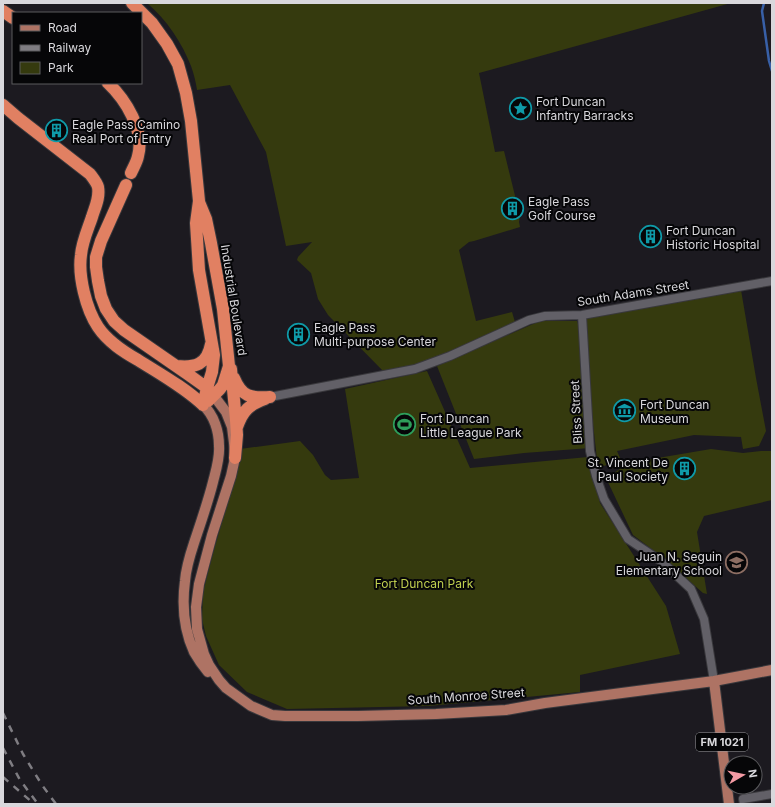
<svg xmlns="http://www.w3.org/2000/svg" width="775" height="807" font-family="Inter,sans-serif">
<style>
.green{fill:#353a0e}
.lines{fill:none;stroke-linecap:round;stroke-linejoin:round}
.stream{stroke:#3860a7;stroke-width:2.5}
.minor-casing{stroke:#39383c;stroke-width:10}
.major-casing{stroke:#39383c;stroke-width:12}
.highway-casing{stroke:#39383c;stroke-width:14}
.minor{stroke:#626067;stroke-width:8}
.major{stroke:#ae7364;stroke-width:10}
.highway{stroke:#e18062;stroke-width:12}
.rail{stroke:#7f7d82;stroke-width:2.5;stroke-dasharray:7 7;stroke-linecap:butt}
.labels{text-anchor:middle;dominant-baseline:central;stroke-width:4;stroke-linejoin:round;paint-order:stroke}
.shield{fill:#060608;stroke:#9a999c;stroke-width:1}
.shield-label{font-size:11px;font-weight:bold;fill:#d9d8dc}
.poi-label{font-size:12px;fill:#d9d8dc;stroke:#060608;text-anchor:start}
.street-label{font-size:12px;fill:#d9d8dc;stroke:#060608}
.park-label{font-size:12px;fill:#bfce4e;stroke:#060608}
</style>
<rect width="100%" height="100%" fill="#1c1a20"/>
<!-- green -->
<path class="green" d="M147 3H731L479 73 495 152 504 151 520 216 519 222 520 227 474 241 469 242 459 250 476 321 512 312 515 322 440 357 418 364 384 372 328 315 318 299 311 273 297 260 298 257 312 242 286 246 266 152 230 85 197 90C196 83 194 74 191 66 182 43 167 20 147 3Z
M741 290 756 378 766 431 759 446 743 449 741 437 694 435 617 451 621 460 598 468 592 415 586 318Z
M540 321H577L584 340 590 448 524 453 474 459 437 366Z
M427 371 470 468 588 457 600 503 666 606 680 654 580 675V692L428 706 287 709 247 692 219 665 206 636 202 619 203 592 215 546 232 488 240 449 300 441 313 455 325 475 331 480 359 478 345 389Z
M711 449 743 453 761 451H772V500L704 516 697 532 707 594 703 593 661 556 633 535 607 480 610 476 628 463Z"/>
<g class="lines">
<!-- stream -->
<path class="stream" d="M764 3 762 11 769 61 772 71"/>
<defs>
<path id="minor" d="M582 315 590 451 596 476 604 499 628 539 661 561 691 589 704 619 714 681
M270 397 415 369 450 356 529 320 545 316 582 315 772 281
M744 804 743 799 772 794"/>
<path id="major" d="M214 396 226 412 232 427 234 443 235 458 231 476 212 535 199 584 196 607 197 629 204 654 209 665 219 680 226 688 251 706 272 715 285 716H358L436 714 506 710 545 703 714 681 772 670
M203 405C214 415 219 431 219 446 220 458 216 470 213 482 208 502 201 522 194 543 190 555 186 568 185 581 182 604 184 630 194 652 198 659 203 666 208 672
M714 681 729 804"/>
<path id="highway" d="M132 3 152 23 167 44 178 64 186 93 191 121 199 201 196 223 199 270 214 355 212 372 207 388 203 405
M3 11 13 18
M108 83C126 100 145 131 138 156 137 162 133 168 131 173
M3 105 18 118 90 174C93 178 97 183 98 187 100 198 95 207 92 217 88 229 82 242 81 255 78 276 86 309 98 327 108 342 124 352 138 360 160 374 184 387 203 405
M126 185 101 241 96 257V267L98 281 101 296 106 309 114 321 124 330 189 375 207 388 211 393
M199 202 206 219 211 243 223 309 229 366 223 385 220 389 208 401
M176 366C195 368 207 365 211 344
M231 369 236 420 237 435 235 458
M234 378C242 397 250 398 270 397
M237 427C243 410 249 405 265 399"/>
</defs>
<!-- minor casing -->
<use href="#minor" class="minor-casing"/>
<!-- major casing -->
<use href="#major" class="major-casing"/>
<!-- highway casing -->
<use href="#highway" class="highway-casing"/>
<!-- minor -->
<use href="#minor" class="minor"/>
<!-- major -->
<use href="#major" class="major"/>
<!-- highway -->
<use href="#highway" class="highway"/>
<!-- rail -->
<path class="rail" d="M3 713 23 754 42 785 56 804
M3 748 20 780 38 804
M3 777 33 803"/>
</g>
<!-- icons -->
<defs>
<symbol id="sight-ring" viewBox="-11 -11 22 22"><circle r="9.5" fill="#060608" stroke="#0f9aa8" stroke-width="1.5"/><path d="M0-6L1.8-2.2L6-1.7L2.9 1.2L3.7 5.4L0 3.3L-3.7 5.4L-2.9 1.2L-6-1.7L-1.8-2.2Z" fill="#0f9aa8"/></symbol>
<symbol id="building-ring" viewBox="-11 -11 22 22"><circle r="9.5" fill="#060608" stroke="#0f9aa8" stroke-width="1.5"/><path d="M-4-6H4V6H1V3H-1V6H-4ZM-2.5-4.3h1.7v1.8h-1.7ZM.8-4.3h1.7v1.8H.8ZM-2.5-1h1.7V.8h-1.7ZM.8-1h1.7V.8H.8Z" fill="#0f9aa8"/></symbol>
<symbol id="museum-ring" viewBox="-11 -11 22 22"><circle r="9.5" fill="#060608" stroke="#0f9aa8" stroke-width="1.5"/><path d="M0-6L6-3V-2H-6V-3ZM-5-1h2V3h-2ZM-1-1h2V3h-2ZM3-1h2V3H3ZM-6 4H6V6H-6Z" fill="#0f9aa8"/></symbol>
<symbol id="stadium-ring" viewBox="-11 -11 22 22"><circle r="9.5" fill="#060608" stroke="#2e9e5b" stroke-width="1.5"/><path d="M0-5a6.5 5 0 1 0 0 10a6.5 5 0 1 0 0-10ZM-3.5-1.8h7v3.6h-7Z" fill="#2e9e5b"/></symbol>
<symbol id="school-ring" viewBox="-11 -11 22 22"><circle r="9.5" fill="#060608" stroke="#8d6e63" stroke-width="1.5"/><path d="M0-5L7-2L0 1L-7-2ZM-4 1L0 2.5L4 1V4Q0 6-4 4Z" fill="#8d6e63"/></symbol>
</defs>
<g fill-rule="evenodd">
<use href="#sight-ring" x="508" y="96" width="25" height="25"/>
<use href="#building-ring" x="44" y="118" width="25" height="25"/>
<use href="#building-ring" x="500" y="196" width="25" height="25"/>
<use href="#building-ring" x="638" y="224" width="25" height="25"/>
<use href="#building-ring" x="286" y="322" width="25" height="25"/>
<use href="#museum-ring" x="612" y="398" width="25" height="25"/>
<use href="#stadium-ring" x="392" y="412" width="25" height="25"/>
<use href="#building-ring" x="672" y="456" width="25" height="25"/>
<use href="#school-ring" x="724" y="550" width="25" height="25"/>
</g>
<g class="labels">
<!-- shield labels -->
<rect class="shield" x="696" y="733" width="52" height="18" rx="3"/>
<g class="shield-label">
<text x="722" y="742">FM 1021</text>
</g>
<!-- poi labels -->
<g class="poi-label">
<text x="536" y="101">Fort Duncan<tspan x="536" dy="14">Infantry Barracks</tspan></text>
<text x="72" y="124">Eagle Pass Camino<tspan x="72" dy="14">Real Port of Entry</tspan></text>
<text x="528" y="201">Eagle Pass<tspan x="528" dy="14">Golf Course</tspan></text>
<text x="666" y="230">Fort Duncan<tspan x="666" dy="14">Historic Hospital</tspan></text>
<text x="314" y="327">Eagle Pass<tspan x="314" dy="14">Multi-purpose Center</tspan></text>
<text x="640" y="404">Fort Duncan<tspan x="640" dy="14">Museum</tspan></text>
<text x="420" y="418">Fort Duncan<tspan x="420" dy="14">Little League Park</tspan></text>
<text x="668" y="462" text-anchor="end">St. Vincent De<tspan x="668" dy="14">Paul Society</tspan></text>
<text x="722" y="556" text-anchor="end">Juan N. Seguin<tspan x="722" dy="14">Elementary School</tspan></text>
</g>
<!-- street labels -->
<g class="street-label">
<text transform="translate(633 293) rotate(-9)">South Adams Street</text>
<text transform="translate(234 300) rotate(81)">Industrial Boulevard</text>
<text transform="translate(576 412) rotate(-93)">Bliss Street</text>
<text transform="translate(466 696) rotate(-4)">South Monroe Street</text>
</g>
<!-- park labels -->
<g class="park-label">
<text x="424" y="583">Fort Duncan Park</text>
</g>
</g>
<!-- border -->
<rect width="775" height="807" fill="none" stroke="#d9d8dc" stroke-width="8"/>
<!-- legend -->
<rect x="12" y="12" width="130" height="72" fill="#060608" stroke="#5a5a5d"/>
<rect x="20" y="25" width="20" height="6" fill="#ae7364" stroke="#5a5a5d"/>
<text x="48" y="32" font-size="12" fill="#d9d8dc">Road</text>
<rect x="20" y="45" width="20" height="6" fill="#7f7d82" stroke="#5a5a5d"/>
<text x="48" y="52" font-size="12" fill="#d9d8dc">Railway</text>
<rect x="20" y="62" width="20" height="12" fill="#353a0e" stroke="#5a5a5d"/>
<text x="48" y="72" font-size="12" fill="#d9d8dc">Park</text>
<!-- north arrow -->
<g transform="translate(743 775) rotate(81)"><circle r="19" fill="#060608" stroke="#5a5a5d"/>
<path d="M0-3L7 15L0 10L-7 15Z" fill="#f49aa4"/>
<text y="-6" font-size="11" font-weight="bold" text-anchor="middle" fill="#d9d8dc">N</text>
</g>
</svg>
